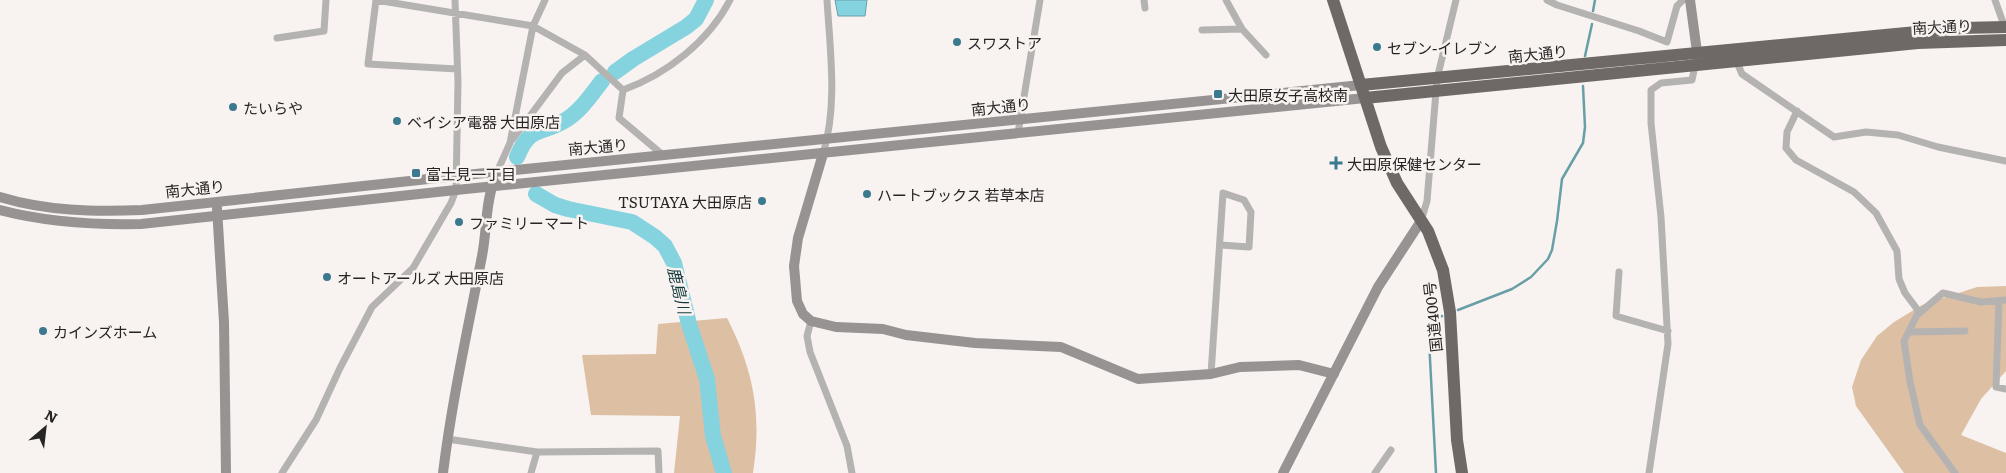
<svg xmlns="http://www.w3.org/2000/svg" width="2006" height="473" font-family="Literata,'Noto Sans JP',serif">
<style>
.green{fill:#ddbfa4}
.water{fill:#85d3df;stroke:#689fa7}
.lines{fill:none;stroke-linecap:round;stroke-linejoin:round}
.stream{stroke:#689fa7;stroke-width:2.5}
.river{stroke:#85d3df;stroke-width:16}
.street{stroke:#b5b3b2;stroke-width:7}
.secondary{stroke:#979392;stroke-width:10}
.highway{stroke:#6e6967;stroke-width:12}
.poi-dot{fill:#3a798e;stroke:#f8f3f0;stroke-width:2}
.labels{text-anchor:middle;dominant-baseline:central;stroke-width:5;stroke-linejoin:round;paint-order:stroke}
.street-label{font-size:15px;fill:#262524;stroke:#f8f3f0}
.poi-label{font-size:15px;fill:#262524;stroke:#f8f3f0;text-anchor:start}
.water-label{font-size:16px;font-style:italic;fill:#12383e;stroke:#f8f3f0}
</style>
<rect width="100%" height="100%" fill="#f8f3f0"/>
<!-- green -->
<path class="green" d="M2006 286V371L1981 399 1961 435 2006 453V473H1904L1856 406 1852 387 1861 360 1877 336 1894 322 1922 305 1977 287Z
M727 318C754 371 762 415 753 473H674L680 416 591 415 582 355 656 354 658 324Z"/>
<!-- water -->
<path class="water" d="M835 0H867L865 16H838Z"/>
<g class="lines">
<!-- stream -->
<path class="stream" d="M1593 11 1595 0
M1585 56 1592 24
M1458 310 1512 289 1531 277 1548 259 1552 250 1557 221 1562 179 1583 143 1585 127 1583 86
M1436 473 1429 340 1435 319 1442 316"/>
<!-- river -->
<path class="river" d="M615 72 633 59 686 27 696 19 706 0
M517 157C530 125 540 135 564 121 580 112 591 95 602 81
M536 194 555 205 568 209 632 222 655 237 665 246 674 263 689 324 707 379 713 436 724 473"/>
<!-- street -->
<path class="street" d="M1144 0 1145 8
M1226 0 1242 29 1266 55
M1547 0 1557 5 1639 31 1667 42 1677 6 1683 0
M1995 0 2005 28
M1202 30 1242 29
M277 38 324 31 326 0
M1736 60 1742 74 1834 137 1866 132 1898 135 1938 147 2006 161
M457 69 368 64 376 0 533 26 585 55 623 90C667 74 709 41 730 0
M623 90 619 118 664 156
M1797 111 1787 132 1786 148 1796 160 1854 192 1876 213 1897 251 1899 279 1905 293 1920 313
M1018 133 1040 0
M512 140 562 73 585 55
M823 154C838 105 830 50 827 0
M497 172 510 143 533 26 545 0
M1421 221 1427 201 1437 79 1456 0
M1619 272 1616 316 1668 331
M1999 301 1996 387 2006 389
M811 321 807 336 810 352 847 446 852 473
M1909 332 1965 331
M1211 374 1223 193 1244 200 1251 212 1249 247 1221 245
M447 439 537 452
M282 473 316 420 340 368 372 307 413 268 451 203 456 190 458 82 455 0
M531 473 537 452 658 451 659 473
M1375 473 1391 450
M1649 473 1668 344 1661 217 1651 123V90L1661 83 1692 80 1695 66
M1955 473 1920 425 1910 382 1904 341 1917 315 1943 293 1981 302 2006 300"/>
<!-- secondary -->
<path class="secondary" d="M1690 0 1697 52 1696 58
M823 154 798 238 794 266 797 301 803 314 811 321 836 327 883 329 906 335 975 343 1061 347 1138 379 1211 374 1240 367 1299 365 1334 374
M0 197C46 211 94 212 142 210L456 176 1361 85
M217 208 224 322 226 473
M0 210C46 222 93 225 141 224L456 190 1365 98
M443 473C452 400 468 328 482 256 487 231 485 205 494 181
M1283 473 1378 287 1421 221"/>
<!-- highway -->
<path class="highway" d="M1333 0 1381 147 1397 183 1428 231 1443 270 1450 312 1457 440 1462 473
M1361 85 1906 33 1961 28 2006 27
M1365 98 1918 43 2006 40"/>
</g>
<!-- markers -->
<g class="poi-dot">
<circle cx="957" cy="42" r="5"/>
<circle cx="1377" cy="47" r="5"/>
<rect x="1213" y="89" width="10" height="10" rx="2.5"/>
<circle cx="233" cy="107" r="5"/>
<circle cx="397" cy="121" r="5"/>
<path d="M1333.5 155.5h5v5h5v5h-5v5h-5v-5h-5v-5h5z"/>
<rect x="411" y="168" width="10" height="10" rx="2.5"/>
<circle cx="867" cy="194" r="5"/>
<circle cx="762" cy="201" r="5"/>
<circle cx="459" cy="222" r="5"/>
<circle cx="327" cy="277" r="5"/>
<circle cx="43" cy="331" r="5"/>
</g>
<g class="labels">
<!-- street labels -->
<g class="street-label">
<text transform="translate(1942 26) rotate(-3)">南大通り</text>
<text transform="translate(1538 53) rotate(-6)">南大通り</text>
<text transform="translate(1001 106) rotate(-6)">南大通り</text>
<text transform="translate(598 146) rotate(-5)">南大通り</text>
<text transform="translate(195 188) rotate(-6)">南大通り</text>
<text transform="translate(1432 317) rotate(-96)">国道400号</text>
</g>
<!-- poi labels -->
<g class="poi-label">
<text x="967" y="42">スワストア</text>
<text x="1387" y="47">セブン-イレブン</text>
<text x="1228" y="94">大田原女子高校南</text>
<text x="243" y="107">たいらや</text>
<text x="407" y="121">ベイシア電器 大田原店</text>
<text x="1347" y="163">大田原保健センター</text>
<text x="426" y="173">富士見一丁目</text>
<text x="877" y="194">ハートブックス 若草本店</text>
<text x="752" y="201" text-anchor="end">TSUTAYA 大田原店</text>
<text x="469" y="222">ファミリーマート</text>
<text x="337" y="277">オートアールズ 大田原店</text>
<text x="53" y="331">カインズホーム</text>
</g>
<!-- water labels -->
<g class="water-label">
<text transform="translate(680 290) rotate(76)">鹿島川</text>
</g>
</g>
<!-- north arrow -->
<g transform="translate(45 428) rotate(28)" stroke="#f8f3f0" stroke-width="4" paint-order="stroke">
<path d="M0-4L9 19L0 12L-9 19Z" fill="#262524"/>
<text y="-8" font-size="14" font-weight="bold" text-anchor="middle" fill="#262524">N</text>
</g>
</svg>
